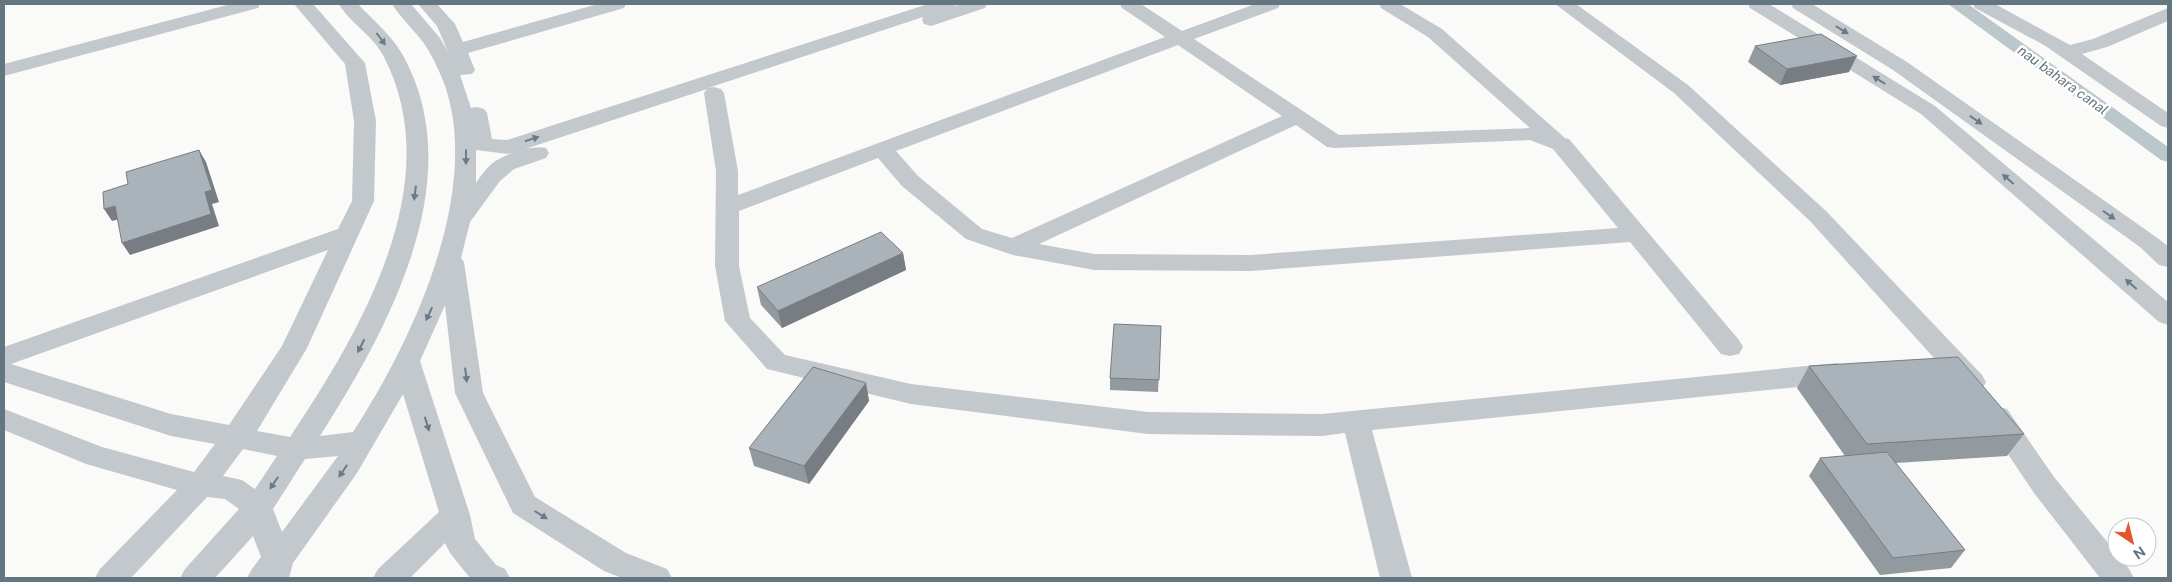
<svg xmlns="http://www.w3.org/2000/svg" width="2172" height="582" font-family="'Public Sans',sans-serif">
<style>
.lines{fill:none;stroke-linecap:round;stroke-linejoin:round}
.canal{fill:#bbc7cb;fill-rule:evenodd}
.minor{fill:#c3c8cc;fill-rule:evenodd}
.wall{fill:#929a9f}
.shaded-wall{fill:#777d82}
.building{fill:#aab3b9;stroke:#777d82}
.oneway{fill:#6a7a87}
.labels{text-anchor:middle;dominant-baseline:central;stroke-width:5;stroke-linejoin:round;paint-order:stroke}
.water-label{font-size:14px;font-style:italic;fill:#60757c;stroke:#fff}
</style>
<rect width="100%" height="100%" fill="#fafaf8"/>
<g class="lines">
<!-- canal -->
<path class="canal" d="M1948 4H1968L2168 147V162L2161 160Z"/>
<!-- minor -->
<path class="minor" d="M231 4H260L258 8 4 76V64Z
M294 4H313L365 63 376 121 374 201 307 348 257 431 290 437C360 332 450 182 383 55 373 36 350 23 339 4H358C371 18 391 35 401 52 473 176 388 329 320 436L353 432C412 342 483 191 444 83 439 70 431 53 423 42 413 29 400 17 392 4H411L440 38 448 52 437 26 418 4H437L455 24 463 42 598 4H626L624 8 468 53 475 70 472 74 460 75 471 108 477 107 484 109 487 113 492 139 507 140 928 4H955L954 6 961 4H987L985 8 931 26 924 24 922 20 923 17 708 88 714 87 721 89 724 93 738 171V195L1165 37 1122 8 1120 4H1141L1182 31 1255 4H1280L1278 8 1194 39 1339 135 1530 128 1428 37 1381 8 1379 4H1400L1442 29 1565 138 1569 139 1739 340 1743 347 1739 354 1730 356 1721 354 1630 242 1251 271 1094 270 1013 255 966 239 902 186 878 158 739 211V266L750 318 785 355 911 384 1148 412 1322 414 1837 363 1847 366 1850 373 1847 380 1837 383 1372 430 1412 578H1380L1345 433 1322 436 1148 434 911 404 767 369 725 321 715 266 716 171 704 93 707 89 516 152 508 154 476 150V183C482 174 489 164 499 159 511 153 532 145 546 148L549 153 546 158 514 169 500 181 470 222 461 258 464 262 483 393 535 497 626 553 667 569 672 578H622L604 571 513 513 455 393 445 305 420 361 470 515 475 539 496 565 505 569 510 578H470L450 553 445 543 410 578H373L378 569 439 512 403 394 357 473 293 563 289 578H247L252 569 261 557 253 536 215 578H180L185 569 239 509 225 499 207 497 131 578H95L100 569 177 490 86 464 4 430V409L102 447 194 472 215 444 171 436 4 382V347L338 229 352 201 354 121 345 64ZM1178 45 1282 116 1012 238 982 229 918 176 896 151ZM1296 125 1327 147 1335 148 1530 140 1553 149 1618 228 1251 255 1094 254 1039 244ZM328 250 282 346 229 425 171 414 11 364ZM243 449 277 456 255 489 242 480 223 476ZM338 456 282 532 273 509 305 459Z
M1555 4H1576L1688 85 1826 211 1982 375 1986 382 1982 389 1972 392 1962 389 1810 221 1674 93Z
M1748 4H1769L1935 106 2168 302V325L2159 322 1921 114 1750 8Z
M1791 4H1812L1907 62 2156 237 2168 246V267L2159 265 2140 247 1893 70 1793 8Z
M1973 4H1995L2070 45 2093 39 2168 8V21L2107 47 2082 54 2168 113V128L2161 126 2044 45 1975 8Z
M1997 406 2007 409 2054 477 2117 554V557H2120L2129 569 2134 578H2100L2034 493 1987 423 1983 416 1987 409Z"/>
</g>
<!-- wall -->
<path class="wall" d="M1755 46 1849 72 1780 85 1748 62Z
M903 253 906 270 782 328 761 305 757 287Z
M1161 326 1158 392 1110 390V378Z
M1809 366 2024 434 2007 456 1896 463 1965 550 1951 568 1880 575 1809 476 1820 458 1845 456 1797 388Z
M866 383 869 401 809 484 754 466 749 448Z"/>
<!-- shaded-wall -->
<path class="shaded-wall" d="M1857 56 1849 72 1780 85 1787 69Z
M199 150 206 162 219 202 212 204 219 226 130 255 122 243 205 192Z
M115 206 123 218 112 221 104 209Z
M903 253 906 270 782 328 778 311Z
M866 383 869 401 809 484 804 466Z"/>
<!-- building -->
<path class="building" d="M1821 34 1857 56 1787 69 1755 46Z
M199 150 212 190 205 192 211 214 122 243 115 206 104 209 103 192 128 184 126 172Z
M881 232 903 253 778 311 757 287Z
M1114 324 1161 326 1159 380 1110 378Z
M1958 357 2024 434 1867 444 1809 366Z
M813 367 866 383 804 466 749 448Z
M1887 452 1965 550 1893 558 1820 458Z"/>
<!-- one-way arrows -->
<defs><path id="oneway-solid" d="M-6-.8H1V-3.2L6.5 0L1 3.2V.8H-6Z" transform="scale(1.25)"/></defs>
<g class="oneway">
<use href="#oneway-solid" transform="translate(1842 30) rotate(32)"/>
<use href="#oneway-solid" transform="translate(381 39) rotate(53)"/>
<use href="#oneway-solid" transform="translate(1879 80) rotate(-148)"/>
<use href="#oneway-solid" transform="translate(1976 120) rotate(35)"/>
<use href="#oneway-solid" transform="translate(532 139) rotate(-18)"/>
<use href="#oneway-solid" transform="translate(466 157) rotate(90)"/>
<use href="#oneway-solid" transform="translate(2008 179) rotate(-139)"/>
<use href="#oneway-solid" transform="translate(415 193) rotate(97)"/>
<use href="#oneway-solid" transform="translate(2109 215) rotate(35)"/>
<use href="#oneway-solid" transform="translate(2131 284) rotate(-139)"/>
<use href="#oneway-solid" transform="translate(429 314) rotate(115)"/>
<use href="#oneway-solid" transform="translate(361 346) rotate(117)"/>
<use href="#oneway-solid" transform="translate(466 375) rotate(83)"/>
<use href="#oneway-solid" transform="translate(427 424) rotate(73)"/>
<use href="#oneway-solid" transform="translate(343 471) rotate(124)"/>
<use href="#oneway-solid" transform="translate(274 483) rotate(124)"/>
<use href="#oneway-solid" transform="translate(541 515) rotate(32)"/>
</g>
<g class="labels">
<!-- water labels -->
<g class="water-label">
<text transform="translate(2063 80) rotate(36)">nau bahara canal</text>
</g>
</g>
<!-- border -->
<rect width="2172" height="582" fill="none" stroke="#657683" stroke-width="10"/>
<!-- north arrow -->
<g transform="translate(2132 542) rotate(145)"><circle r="24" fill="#ffffff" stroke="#c1c8cd"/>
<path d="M0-4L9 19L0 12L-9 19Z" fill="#e4572e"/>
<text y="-8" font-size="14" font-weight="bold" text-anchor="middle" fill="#657683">N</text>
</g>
</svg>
